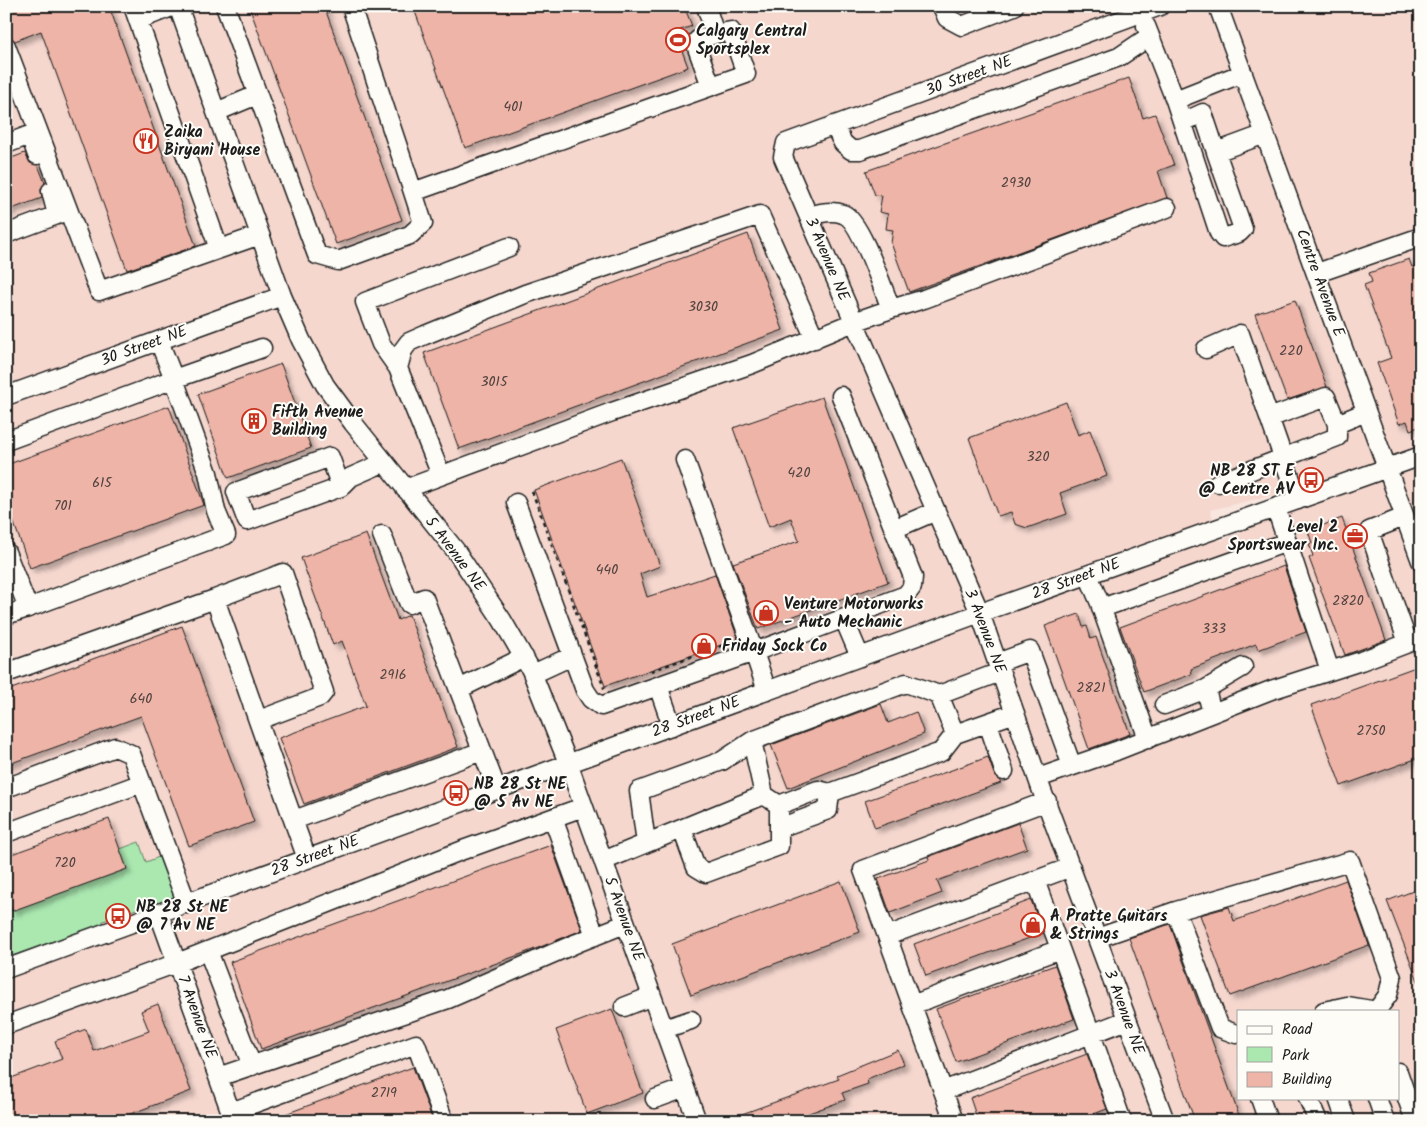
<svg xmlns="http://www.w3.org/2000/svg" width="1427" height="1127" font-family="Kalam,sans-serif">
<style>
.built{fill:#f5d7ce;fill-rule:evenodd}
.green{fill:#aae8b0;stroke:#638266}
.building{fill:#eeb4a7;stroke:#1c1c1c;filter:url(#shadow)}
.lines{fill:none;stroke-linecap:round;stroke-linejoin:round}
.minor-casing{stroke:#1c1c1c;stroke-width:21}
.path{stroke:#1c1c1c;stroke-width:2.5;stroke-dasharray:4 4;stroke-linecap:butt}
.minor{stroke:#fdfcf7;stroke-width:18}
.labels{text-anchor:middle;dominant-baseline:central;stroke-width:4;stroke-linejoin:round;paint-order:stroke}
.number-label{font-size:14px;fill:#50423f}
.poi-label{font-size:16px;font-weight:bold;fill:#1c1c1c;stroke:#fdfcf7;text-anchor:start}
.street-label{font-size:16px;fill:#1c1c1c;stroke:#fdfcf7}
</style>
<defs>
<filter id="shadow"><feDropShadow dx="4.5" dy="4.5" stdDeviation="2.5" flood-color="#0004"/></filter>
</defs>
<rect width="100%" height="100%" fill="#f8e6df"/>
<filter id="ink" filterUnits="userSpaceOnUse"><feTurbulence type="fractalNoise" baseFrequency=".02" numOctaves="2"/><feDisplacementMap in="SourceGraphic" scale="10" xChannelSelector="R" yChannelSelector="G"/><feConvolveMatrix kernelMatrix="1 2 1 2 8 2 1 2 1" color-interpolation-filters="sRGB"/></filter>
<g filter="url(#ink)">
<!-- built -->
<path class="built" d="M6 6H1421V1121H6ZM1382 469 1221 541 1210 511V510ZM1238 1011H1398V1098H1238Z"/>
<!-- green -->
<path class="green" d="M139 842 146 862 159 857 174 897 140 910 139 908 103 921V923L6 958V900L11 911 127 869 120 849Z"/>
<!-- building -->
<path class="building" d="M6 6H109L196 246 127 270 41 31 15 41 11 37 6 25Z
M249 6H324L402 220 336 244Z
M413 6H684L692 26 675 32 688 67 465 148Z
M1129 78 1143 118 1155 114 1174 165 1158 171 1167 198 909 292 891 243 893 230 886 229 888 214 879 212 882 196 875 195 866 171Z
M25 153 30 163 38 165 45 183 41 189 42 198 6 211V160Z
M748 234 783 330 459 449 424 353Z
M1409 259 1412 267 1421 264V426L1410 430 1407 421 1399 424 1377 363 1391 358 1364 285 1372 282 1369 273Z
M1295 300 1327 387 1287 400 1255 314Z
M281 364 311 448 228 478 198 394Z
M822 397 888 582 758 629 733 563 799 541 791 518 769 527 733 428Z
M1066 402 1078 435 1090 430 1107 476 1060 493 1067 514 1027 528 1015 524 1011 512 998 516 969 438Z
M169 406 204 505 30 568 6 501V465Z
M621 458 660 566 640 574 647 597 715 574 738 639 605 686 534 490Z
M1342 518 1386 640 1345 655 1309 558 1313 556 1309 544 1312 543 1308 531Z
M366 534 398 620 409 615 458 747 304 804 279 738 366 706 342 641 333 645 301 558Z
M1284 566 1306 632 1258 650 1256 644 1191 669 1192 674 1144 692 1120 627Z
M1079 614 1083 627 1087 626 1091 639 1096 637 1130 734 1089 749 1045 626Z
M182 626 254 822 189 846 141 716 6 765V691Z
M1421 665V757L1341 786 1311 705Z
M881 704 888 723 916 712 924 734 788 788 771 745Z
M988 757 994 774 1001 783 875 828 865 801Z
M109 819 127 869 12 911 6 896V856Z
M1018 823 1027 848 937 881 942 893 890 913 878 879 929 860 928 857Z
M551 845 582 930 538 948 261 1049 230 962Z
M1346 880 1369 945 1230 996 1200 915 1229 907 1234 921Z
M841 881 860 932 691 995 672 944Z
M1421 888V986H1420L1387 901Z
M1031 900 1043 933 926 976 914 944Z
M1170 924 1181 955 1241 1121H1195L1129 938Z
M1055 965 1074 1019 956 1062 936 1009Z
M158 1004 191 1091 112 1121H6V1080L62 1059 55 1041 86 1029 94 1051 149 1031 141 1011Z
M612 1009 643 1093 587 1114 556 1030Z
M898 1050 904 1064 867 1079 868 1084 842 1093 845 1100 787 1121H728V1119L839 1079 837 1075Z
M1087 1054 1107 1109 1075 1121H978L970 1098Z
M413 1067 433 1121H269V1120Z"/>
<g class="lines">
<defs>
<path id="minor" d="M133 6 219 249
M178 6 282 296 301 340 325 385 353 423 456 551 502 620 531 670 568 763 697 1121
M225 6 317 255 338 261 410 235 423 223 413 192
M351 6 413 192 746 74 731 31 715 34 706 6
M942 6 947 18 962 26 1014 6
M1160 6 786 143 783 157 980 613 1042 791 1165 1121
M1218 6 1421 561
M138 20 174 6
M1146 26 1175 100
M6 46 99 291 260 235
M1243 73 1175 100 1219 233 1223 238 1239 233 1243 229 1216 152 1265 134
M711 86 697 48 698 40 715 34
M216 112 257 95
M1183 122 1203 113 1216 152
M834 125 843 143 851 150H860L1119 57 1150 36
M6 144 30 135 37 155
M6 234 57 215 51 191
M1317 273 1421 237
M891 309 924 299 1167 208
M159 341 174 379 262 348
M1206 349 1240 334 1298 500
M398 368 403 350 409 342 425 335 525 294 760 215 815 339
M6 396 282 296
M1337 424 1366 412
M6 441 174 379 208 473 216 511 226 535 28 608
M685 460 754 652 906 595 912 587 913 577 841 396
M441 475 398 368 381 344 365 302 509 247
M1218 483 1337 437V424L1326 397 1269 418
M341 487 330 457 236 492 247 521 341 487 351 477 383 463
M405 489 612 412 752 364 854 322 891 309C884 292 860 219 843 214 833 210 819 213 809 216
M516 503 585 690 591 699 601 706 754 652 767 691
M1276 508 1330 671
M1404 517 1369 531 1408 643
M894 529 936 511
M382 535 409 604 424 598 497 790
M6 552 28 608 6 615
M1088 575 1102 608 1287 542
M1101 607 1148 739
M844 619 860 657
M997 663 1030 651 1072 766
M1000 672 939 695 955 734 1015 713
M6 673 215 599
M533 674 572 656
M658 686 672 726
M459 689 524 657
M1206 689 1243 667
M1164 705 1206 689 1212 713
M259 720 320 697 324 692 283 573 215 599 307 859
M988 723 1004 771
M752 741 764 795
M1038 778 1116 751 1271 690 1361 661 1421 638
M6 788 115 747 131 754 187 904
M553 818 595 936
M294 820 482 751
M779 828 828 810 830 793
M682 829 696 867 706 873 779 846V805
M6 833 142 783
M646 843 639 791 722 761 752 741 906 683 939 695
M603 861 764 795 779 805 818 790 830 793 941 752 955 734
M1176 911 1350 861 1392 978 1388 995 1377 1010
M159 914 234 1121
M887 936 863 870 1047 801
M1097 938 1176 911 1220 1028 1236 1034
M208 951 252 1066
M6 969 980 613 1421 456
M912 1005 1060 949
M624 1007 652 996
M1324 1011 1347 1006 1377 1011
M6 1025 177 963 463 850 583 807
M664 1029 691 1020
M1398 1072 1415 1121
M218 1077 448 999 577 943 625 924
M943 1091 1091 1034 1035 880
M1260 1098 1268 1121
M1308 1098 1318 1121
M1338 1098 1346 1121
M1377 1098 1385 1121
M655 1099 685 1088
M231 1112 416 1044 444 1121
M954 1121 887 936 1071 867
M1122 1121 1091 1034 1127 1020"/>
</defs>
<!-- minor casing -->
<use href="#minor" class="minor-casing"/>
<!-- path -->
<path class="path" d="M532 491 604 688 606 687
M651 671 735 641"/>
<!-- minor -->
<use href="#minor" class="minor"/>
</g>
</g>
<!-- icons -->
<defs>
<symbol id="stadium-ring" viewBox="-11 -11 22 22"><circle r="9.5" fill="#fdfcf7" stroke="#c8321e" stroke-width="1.5"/><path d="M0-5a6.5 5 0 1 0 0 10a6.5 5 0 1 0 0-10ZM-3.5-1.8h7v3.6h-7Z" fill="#c8321e"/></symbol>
<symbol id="restaurant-ring" viewBox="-11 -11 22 22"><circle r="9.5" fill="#fdfcf7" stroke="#c8321e" stroke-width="1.5"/><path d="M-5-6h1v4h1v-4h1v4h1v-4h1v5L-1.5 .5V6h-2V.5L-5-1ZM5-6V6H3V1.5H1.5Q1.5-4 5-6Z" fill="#c8321e"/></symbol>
<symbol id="building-ring" viewBox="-11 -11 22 22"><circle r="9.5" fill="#fdfcf7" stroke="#c8321e" stroke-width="1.5"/><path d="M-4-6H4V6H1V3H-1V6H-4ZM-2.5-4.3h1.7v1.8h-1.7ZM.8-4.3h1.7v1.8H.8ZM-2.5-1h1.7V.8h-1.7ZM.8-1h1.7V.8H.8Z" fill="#c8321e"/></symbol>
<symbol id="bus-ring" viewBox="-11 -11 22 22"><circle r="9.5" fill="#fdfcf7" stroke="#c8321e" stroke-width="1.5"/><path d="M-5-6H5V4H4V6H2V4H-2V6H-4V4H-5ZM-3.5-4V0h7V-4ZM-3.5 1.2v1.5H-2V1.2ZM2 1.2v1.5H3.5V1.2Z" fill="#c8321e"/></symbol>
<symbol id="office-ring" viewBox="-11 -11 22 22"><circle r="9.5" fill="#fdfcf7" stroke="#c8321e" stroke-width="1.5"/><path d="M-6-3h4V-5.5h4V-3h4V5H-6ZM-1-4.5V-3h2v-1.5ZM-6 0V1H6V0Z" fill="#c8321e"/></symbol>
<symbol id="shop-ring" viewBox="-11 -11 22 22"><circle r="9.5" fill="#fdfcf7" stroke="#c8321e" stroke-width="1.5"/><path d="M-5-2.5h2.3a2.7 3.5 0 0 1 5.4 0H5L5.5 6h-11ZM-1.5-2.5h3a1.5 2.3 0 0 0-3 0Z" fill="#c8321e"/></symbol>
</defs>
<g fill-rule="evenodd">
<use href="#stadium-ring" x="664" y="26" width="28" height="28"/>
<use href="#restaurant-ring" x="132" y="127" width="28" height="28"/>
<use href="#building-ring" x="240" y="407" width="28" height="28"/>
<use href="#bus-ring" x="1297" y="466" width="28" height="28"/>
<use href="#office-ring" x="1341" y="522" width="28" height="28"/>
<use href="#shop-ring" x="752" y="599" width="28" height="28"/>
<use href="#shop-ring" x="690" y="632" width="28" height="28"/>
<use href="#bus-ring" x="442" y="779" width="28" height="28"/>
<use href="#bus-ring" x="104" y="902" width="28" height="28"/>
<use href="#shop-ring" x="1019" y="911" width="28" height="28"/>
</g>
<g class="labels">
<!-- number labels -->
<g class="number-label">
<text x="513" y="107">401</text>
<text x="1016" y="183">2930</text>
<text x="703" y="307">3030</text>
<text x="1291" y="351">220</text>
<text x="494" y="382">3015</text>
<text x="1038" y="457">320</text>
<text x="799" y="473">420</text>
<text x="102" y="483">615</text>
<text x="63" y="506">701</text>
<text x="607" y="570">440</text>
<text x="1348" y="601">2820</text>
<text x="1214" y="629">333</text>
<text x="393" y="675">2916</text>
<text x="1091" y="688">2821</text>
<text x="141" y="699">640</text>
<text x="1371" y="731">2750</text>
<text x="65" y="863">720</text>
<text x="384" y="1093">2719</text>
</g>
<!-- poi labels -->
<g class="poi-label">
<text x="696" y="31">Calgary Central<tspan x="696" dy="18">Sportsplex</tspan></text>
<text x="164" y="132">Zaika<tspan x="164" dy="18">Biryani House</tspan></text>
<text x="272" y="412">Fifth Avenue<tspan x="272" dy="18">Building</tspan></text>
<text x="1294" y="471" text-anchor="end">NB 28 ST E<tspan x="1294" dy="18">@ Centre AV</tspan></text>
<text x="1338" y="527" text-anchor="end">Level 2<tspan x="1338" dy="18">Sportswear Inc.</tspan></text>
<text x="784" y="604">Venture Motorworks<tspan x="784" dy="18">- Auto Mechanic</tspan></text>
<text x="722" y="646">Friday Sock Co</text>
<text x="474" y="784">NB 28 St NE<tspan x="474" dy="18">@ 5 Av NE</tspan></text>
<text x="136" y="907">NB 28 St NE<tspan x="136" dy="18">@ 7 Av NE</tspan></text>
<text x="1050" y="916">A Pratte Guitars<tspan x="1050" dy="18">&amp; Strings</tspan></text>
</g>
<!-- street labels -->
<g class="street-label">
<text transform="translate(969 76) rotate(-20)">30 Street NE</text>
<text transform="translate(827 259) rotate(67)">3 Avenue NE</text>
<text transform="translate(1320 283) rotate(70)">Centre Avenue E</text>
<text transform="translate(144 346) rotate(-20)">30 Street NE</text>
<text transform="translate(455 554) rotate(53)">5 Avenue NE</text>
<text transform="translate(1076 579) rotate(-20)">28 Street NE</text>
<text transform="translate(985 631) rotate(69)">3 Avenue NE</text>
<text transform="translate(696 717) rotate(-20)">28 Street NE</text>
<text transform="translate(315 856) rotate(-20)">28 Street NE</text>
<text transform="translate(624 919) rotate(70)">5 Avenue NE</text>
<text transform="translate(1124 1012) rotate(70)">3 Avenue NE</text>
<text transform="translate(197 1017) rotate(70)">7 Avenue NE</text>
</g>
</g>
<!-- margin -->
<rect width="1427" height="1127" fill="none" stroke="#fdfcf7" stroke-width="25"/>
<rect x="12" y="12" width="1402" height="1102" fill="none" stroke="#1c1c1c" stroke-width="2" filter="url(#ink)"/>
<!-- legend -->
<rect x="1237" y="1010" width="162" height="90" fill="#fdfcf7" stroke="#a3a29f"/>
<rect x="1247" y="1026" width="25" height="8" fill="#fdfcf7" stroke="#a3a29f"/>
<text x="1282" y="1034" font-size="15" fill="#1c1c1c">Road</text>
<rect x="1247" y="1047" width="25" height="15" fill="#aae8b0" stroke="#a3a29f"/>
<text x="1282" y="1060" font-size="15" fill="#1c1c1c">Park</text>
<rect x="1247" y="1072" width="25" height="15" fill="#eeb4a7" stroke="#a3a29f"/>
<text x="1282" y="1084" font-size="15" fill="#1c1c1c">Building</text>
</svg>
